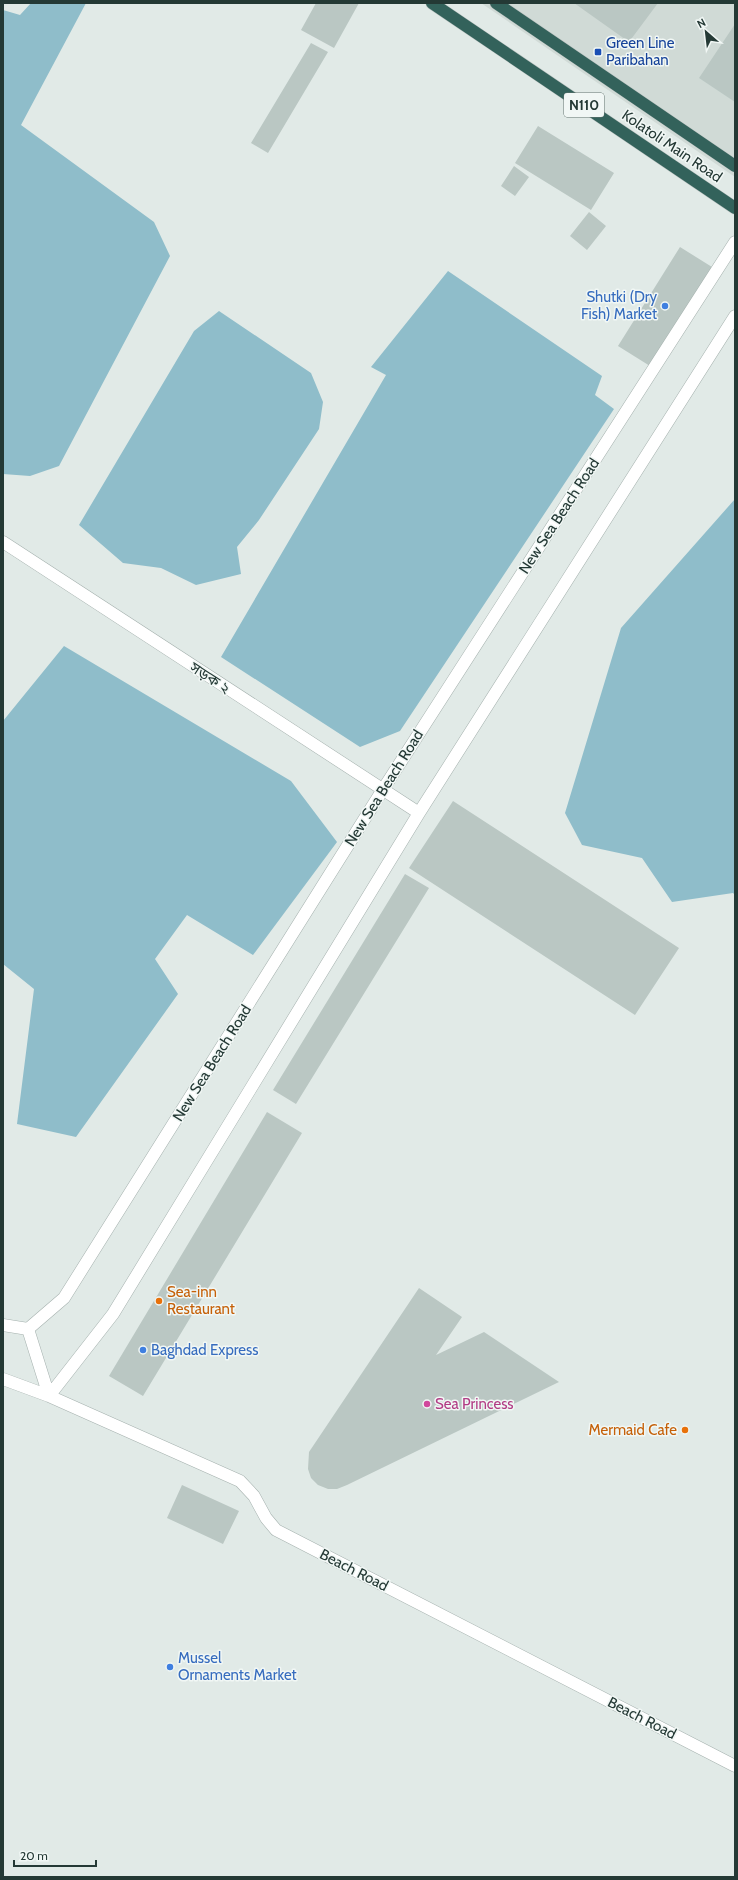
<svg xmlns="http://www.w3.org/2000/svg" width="738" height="1880" font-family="Cabin,'Noto Sans Bengali',sans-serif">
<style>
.built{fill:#d0dad6}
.water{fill:#8fbdca}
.building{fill:#bac7c3}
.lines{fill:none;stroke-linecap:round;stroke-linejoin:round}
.minor-casing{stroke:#a5b1ae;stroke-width:13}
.highway-casing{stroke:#bdc4c2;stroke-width:13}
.minor{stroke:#fff;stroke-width:12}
.highway{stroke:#33625b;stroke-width:12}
.transit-dot{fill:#1a4fb4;stroke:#f1f7f5;stroke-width:1.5}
.shop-dot{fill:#3f7fe0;stroke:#f1f7f5;stroke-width:1.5}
.food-dot{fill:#e8710a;stroke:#f1f7f5;stroke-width:1.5}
.hotel-dot{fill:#d1479c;stroke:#f1f7f5;stroke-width:1.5}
.labels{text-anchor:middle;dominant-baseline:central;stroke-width:3;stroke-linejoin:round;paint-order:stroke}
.shield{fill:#f1f7f5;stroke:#62726f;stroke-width:1}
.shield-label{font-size:14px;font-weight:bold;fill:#243935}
.transit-label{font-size:15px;fill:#164399;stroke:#f1f7f5;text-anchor:start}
.street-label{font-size:15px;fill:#243935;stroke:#f1f7f5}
.shop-label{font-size:15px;fill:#366cbe;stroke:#f1f7f5;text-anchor:start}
.food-label{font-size:15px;fill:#c56008;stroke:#f1f7f5;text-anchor:start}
.hotel-label{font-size:15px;fill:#b23c85;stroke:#f1f7f5;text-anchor:start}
</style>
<rect width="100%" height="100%" fill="#e1eae7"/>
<!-- built -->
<path class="built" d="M481 3H735V177Z"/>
<!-- water -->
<path class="water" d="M31 3H86L21 125 154 222 170 256 59 466 30 476 3 474V10L20 15Z
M448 271 602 376 595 395 614 409 400 731 360 747 221 657 386 375 371 367Z
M219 311 311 373 323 402 319 429 259 520 237 547 241 574 196 585 161 568 123 563 79 525 194 331Z
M735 499V895L733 893 672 902 642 858 582 845 565 813 621 628Z
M64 646 291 781 337 842 253 955 187 915 155 959 178 994 76 1137 17 1124 34 989 3 964V721Z"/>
<!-- building -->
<path class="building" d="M316 3H359L334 48 301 30Z
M574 3H658L629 42Z
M735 24V102L699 78Z
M311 43 328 52 268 153 251 143Z
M538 126 614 173 591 210 515 163Z
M514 166 529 177 515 196 501 186Z
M589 212 606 226 587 250 570 236Z
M680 247 712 267 650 366 618 346Z
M453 801 679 948 635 1015 409 868Z
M405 874 429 888 296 1104 273 1090Z
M267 1112 302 1133 143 1396 109 1376Z
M419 1288 462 1317 436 1355 484 1332 559 1382 347 1485 337 1489H328L318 1485 311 1478 308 1469 309 1452Z
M182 1485 239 1511 223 1544 167 1518Z"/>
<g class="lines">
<defs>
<path id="minor" d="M3 542 419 813
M3 1325 28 1329
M28 1329 64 1298 382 791 735 242
M28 1329 49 1396 240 1481 254 1496 266 1518 276 1530 735 1766
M3 1379 49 1396 113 1314 419 813 735 316"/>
<path id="highway" d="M432 3 735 208
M496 3 735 166"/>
</defs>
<!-- minor casing -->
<use href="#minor" class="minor-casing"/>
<!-- highway casing -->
<use href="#highway" class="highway-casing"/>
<!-- minor -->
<use href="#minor" class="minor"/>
<!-- highway -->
<use href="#highway" class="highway"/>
</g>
<!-- markers -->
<rect class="transit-dot" x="594" y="48" width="8" height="8" rx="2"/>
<g class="shop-dot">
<circle cx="665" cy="306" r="4"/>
<circle cx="143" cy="1350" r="4"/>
<circle cx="170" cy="1667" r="4"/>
</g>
<g class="food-dot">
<circle cx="159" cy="1301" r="4"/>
<circle cx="685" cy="1430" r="4"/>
</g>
<circle class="hotel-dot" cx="427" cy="1404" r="4"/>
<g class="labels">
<!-- shield labels -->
<rect class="shield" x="564" y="93" width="40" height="24" rx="3"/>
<g class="shield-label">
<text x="584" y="105">N110</text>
</g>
<!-- transit labels -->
<g class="transit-label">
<text x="606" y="43">Green Line<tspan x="606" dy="17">Paribahan</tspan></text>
</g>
<!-- street labels -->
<g class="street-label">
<text transform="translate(672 146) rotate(34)">Kolatoli Main Road</text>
<text transform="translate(559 516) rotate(-57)">New Sea Beach Road</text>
<text transform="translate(210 678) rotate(33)">সড়ক ২</text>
<text transform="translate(384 788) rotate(-58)">New Sea Beach Road</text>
<text transform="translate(212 1063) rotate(-58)">New Sea Beach Road</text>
<text transform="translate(354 1570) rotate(27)">Beach Road</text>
<text transform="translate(642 1718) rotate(27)">Beach Road</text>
</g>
<!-- shop labels -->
<g class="shop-label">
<text x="657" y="297" text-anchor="end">Shutki (Dry<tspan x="657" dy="17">Fish) Market</tspan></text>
<text x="151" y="1350">Baghdad Express</text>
<text x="178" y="1658">Mussel<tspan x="178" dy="17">Ornaments Market</tspan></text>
</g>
<!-- food labels -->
<g class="food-label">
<text x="167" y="1292">Sea-inn<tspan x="167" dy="17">Restaurant</tspan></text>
<text x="677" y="1430" text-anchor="end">Mermaid Cafe</text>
</g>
<!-- hotel labels -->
<g class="hotel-label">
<text x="435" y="1404">Sea Princess</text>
</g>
</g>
<!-- border -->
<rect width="738" height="1880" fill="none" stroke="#243935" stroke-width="8"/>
<!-- north arrow -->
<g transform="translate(706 32) rotate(332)" stroke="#f1f7f5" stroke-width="3" paint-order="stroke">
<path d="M0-3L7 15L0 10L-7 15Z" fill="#243935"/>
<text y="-6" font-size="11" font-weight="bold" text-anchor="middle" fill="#243935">N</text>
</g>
<!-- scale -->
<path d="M14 1860v6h82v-6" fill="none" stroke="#243935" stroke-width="2"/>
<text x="20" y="1860" font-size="12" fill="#243935" stroke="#f1f7f5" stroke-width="3" paint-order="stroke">20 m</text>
</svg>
